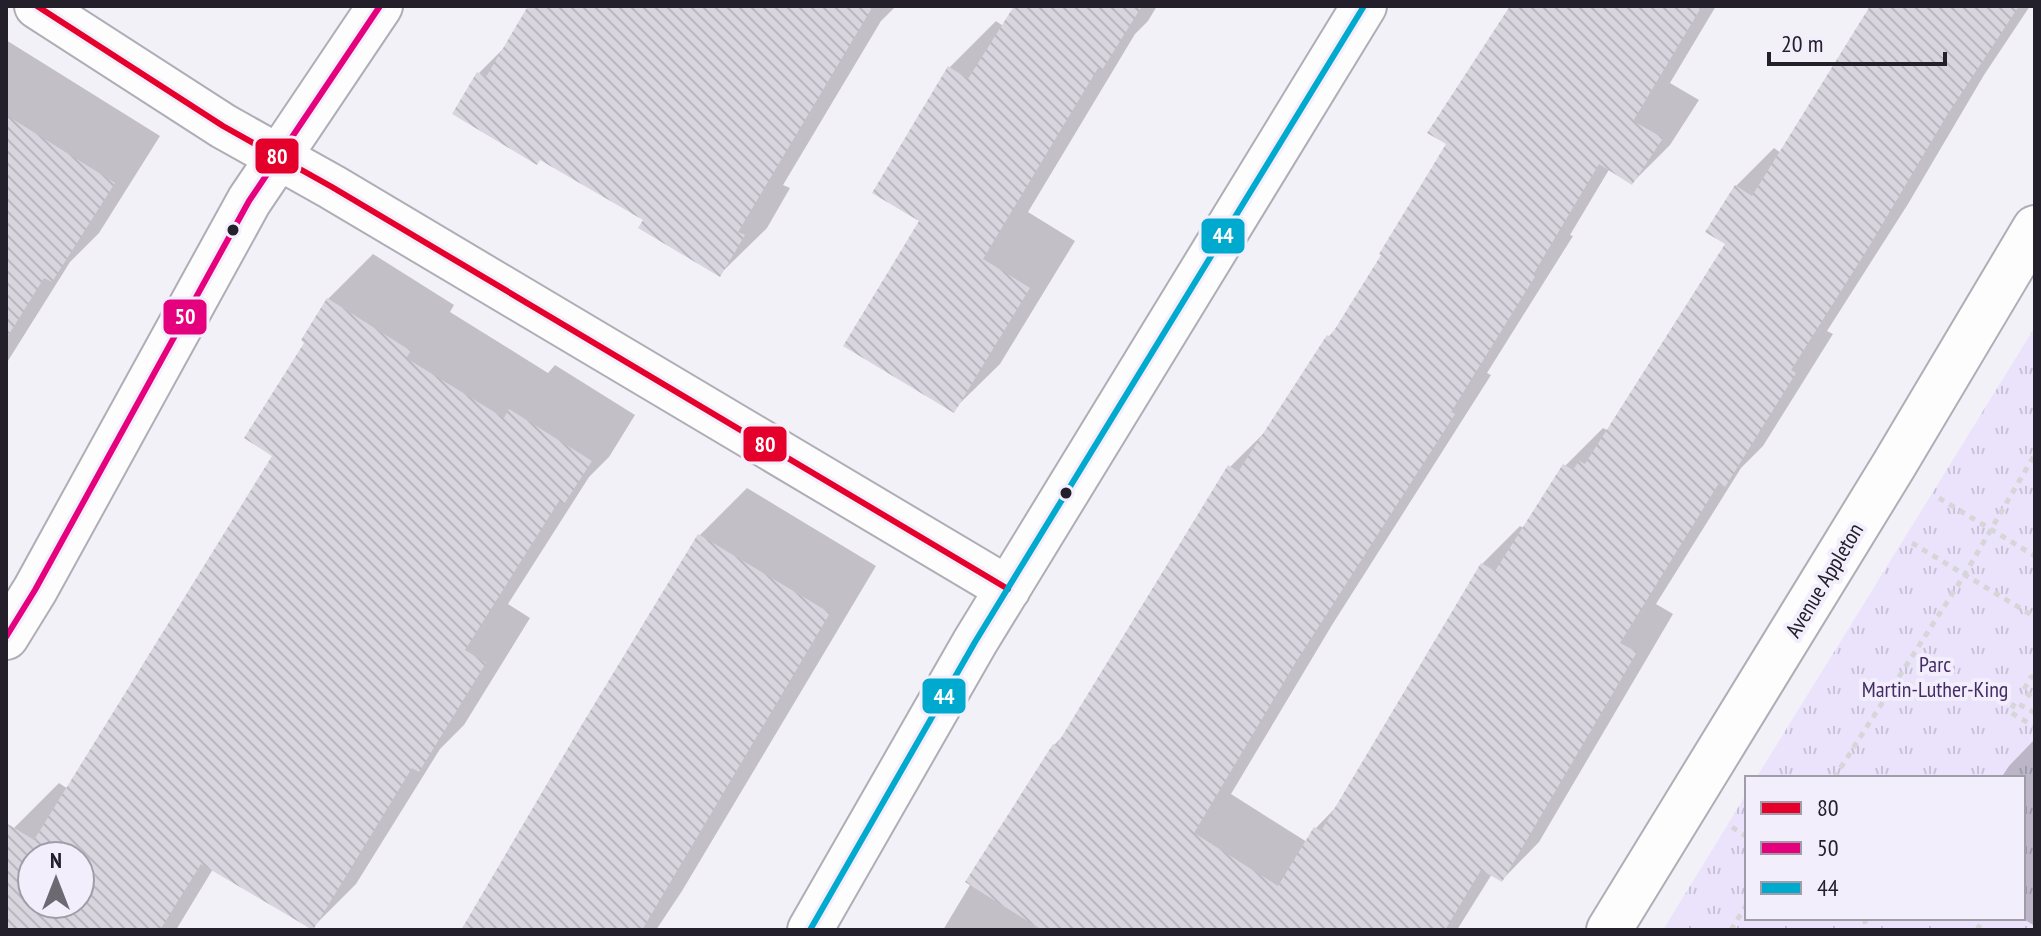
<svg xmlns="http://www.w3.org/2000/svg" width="2041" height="936" font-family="'PT Sans Narrow',sans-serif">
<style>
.grass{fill:url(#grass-tufts)}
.shadow{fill:#0003;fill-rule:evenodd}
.building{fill:url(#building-back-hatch);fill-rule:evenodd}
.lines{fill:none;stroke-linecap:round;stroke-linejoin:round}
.minor-casing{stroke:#afadb5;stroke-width:48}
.path{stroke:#d6d6d8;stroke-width:5;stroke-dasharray:6 6;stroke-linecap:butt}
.minor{stroke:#fdfdfe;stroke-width:44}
.bus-1-casing{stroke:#f2eefb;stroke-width:12}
.bus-2-casing{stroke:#f2eefb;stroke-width:12}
.bus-3-casing{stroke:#f2eefb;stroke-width:12}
.bus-1{stroke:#e4002b;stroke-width:6}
.bus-2{stroke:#e5007d;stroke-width:6}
.bus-3{stroke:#00a9ce;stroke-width:6}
.bus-dot{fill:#24202b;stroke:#f2eefb;stroke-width:3}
.labels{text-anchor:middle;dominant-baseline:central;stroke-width:8;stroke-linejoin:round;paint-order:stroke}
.street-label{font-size:22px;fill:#24202b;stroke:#f2eefb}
.park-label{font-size:22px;fill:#452c67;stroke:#f2eefb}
.line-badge{stroke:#f2eefb;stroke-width:3}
.badge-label{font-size:22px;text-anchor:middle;font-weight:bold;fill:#fff}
</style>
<defs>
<pattern id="grass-tufts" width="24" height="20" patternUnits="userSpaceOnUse" patternTransform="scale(2)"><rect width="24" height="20" fill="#ebe3fb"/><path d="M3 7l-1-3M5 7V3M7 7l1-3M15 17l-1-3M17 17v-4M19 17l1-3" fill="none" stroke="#c9c2d7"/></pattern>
<pattern id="building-back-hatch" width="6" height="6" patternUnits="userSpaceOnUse" patternTransform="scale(2)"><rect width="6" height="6" fill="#d8d5de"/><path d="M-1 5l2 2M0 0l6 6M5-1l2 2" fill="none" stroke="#b9b7bf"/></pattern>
</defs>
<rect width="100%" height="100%" fill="#f3f1f8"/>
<!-- grass -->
<path class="grass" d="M2035 327V930H1663L1747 793V918H2023V778H1756Z"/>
<!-- shadow -->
<path class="shadow" d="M531 6H896L881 21 783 185 790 188 767 228 720 274 645 220 479 73 508 44Z
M1016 6H1157L1148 21 1135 34 1028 212 1075 241 1000 364 953 410 922 220 949 68 996 21 1003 26Z
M1518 6H1716L1670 83 1699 100 1670 145 1632 183 1610 168 1570 235 1573 236 1487 373 1491 375 1332 625 1231 794 1307 842 1316 828 1339 804 1482 564 1520 526 1525 529 1565 466 1603 428 1609 431 1728 243 1736 186 1774 148 1781 153 1872 6H2030L1984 75 1908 204 1827 331 1833 334 1763 446 1741 468 1656 604 1673 614 1539 842 1502 880 1492 874 1457 930H943L1054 745 1066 733 1230 467 1268 429 1329 336 1339 326 1449 143 1429 132 1482 50Z
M6 40 160 136 99 233 70 262 6 364Z
M373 254 454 305 450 312 548 373 555 365 635 415 609 457 589 477 508 604 530 618 464 725 440 749 356 884 311 929 213 869 176 930H6V841L14 828 59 783 68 789 275 455 307 342 328 299ZM32 856H80V904H32Z
M747 488 876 566 682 891 656 930H461L473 914 700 535Z
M2035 739V926L2022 918 2023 778H2001L2009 766Z"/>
<!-- building -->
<path class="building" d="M528 6H873L738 232 745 235 720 277 638 228 643 220 540 160 537 165 452 114 477 72 486 77Z
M1014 6H1142L1102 70 1098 68 983 259 1030 288 954 413 843 346 919 221 872 193 948 66 968 79Z
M1510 6H1702L1633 121 1663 138 1632 185 1599 164 1534 273 1536 275 1451 412 1455 414 1294 665 1194 833 1278 886 1314 827 1321 831 1481 563 1495 571 1563 464 1573 470 1579 461 1585 464 1725 244 1705 232 1735 185 1752 196 1870 6H2019L1947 115 1870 245 1791 370 1796 373 1725 487 1719 483 1620 643 1637 652 1502 882 1481 870 1445 930H1042L965 882 1053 744 1056 746 1228 465 1238 472 1327 335 1330 337 1381 255 1379 254 1446 144 1427 133Z
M6 115 115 183 52 282 44 278 6 339Z
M327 298 411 351 406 358 504 418 509 409 592 461 564 504 559 501 465 650 486 663 419 772 412 768 313 930 201 864 160 930H6V823L34 840 272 456 244 438 304 343 301 340ZM32 856H80V904H32Z
M698 534 830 613 642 930H461L581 726Z"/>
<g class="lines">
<defs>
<path id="minor" d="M37 6 223 126 332 187 1008 589
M6 637 35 590 249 201 380 6
M810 930 975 642 1364 6
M1609 930 1894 465 2035 228"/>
</defs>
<!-- minor casing -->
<use href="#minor" class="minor-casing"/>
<!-- path -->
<path class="path" d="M1939 498 2035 556
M1912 543 2035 617
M2035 677H2031L2023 691 2035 699
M2035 713 2015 702 2010 712 2035 727
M1834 778 1965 574 2035 454
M1732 827 1747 837
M1864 918 1867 930
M1731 930 1747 904
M1977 930 1984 918"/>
<!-- minor -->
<use href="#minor" class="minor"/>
<defs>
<path id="bus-1" d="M37 6 223 126 332 187 1008 589"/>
<path id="bus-2" d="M6 637 35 590 249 201 380 6"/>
<path id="bus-3" d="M810 930 975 642 1364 6"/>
</defs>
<!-- bus-1 casing -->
<use href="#bus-1" class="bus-1-casing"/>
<!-- bus-2 casing -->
<use href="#bus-2" class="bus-2-casing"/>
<!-- bus-3 casing -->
<use href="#bus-3" class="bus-3-casing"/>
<!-- bus-1 -->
<use href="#bus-1" class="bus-1"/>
<!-- bus-2 -->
<use href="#bus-2" class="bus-2"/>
<!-- bus-3 -->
<use href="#bus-3" class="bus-3"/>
</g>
<!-- markers -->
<g class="bus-dot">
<circle cx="233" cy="230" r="7"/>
<circle cx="1066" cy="493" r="7"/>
</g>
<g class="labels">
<!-- street labels -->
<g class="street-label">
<text transform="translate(1824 580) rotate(-59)">Avenue Appleton</text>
</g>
<!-- park labels -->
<g class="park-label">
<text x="1935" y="664">Parc<tspan x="1935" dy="25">Martin-Luther-King</tspan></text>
</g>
</g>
<g class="line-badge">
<rect x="254" y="137" width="46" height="38" rx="8" fill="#e4002b"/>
<rect x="1200" y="217" width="46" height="38" rx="8" fill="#00a9ce"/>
<rect x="162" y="298" width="46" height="38" rx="8" fill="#e5007d"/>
<rect x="742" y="425" width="46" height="38" rx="8" fill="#e4002b"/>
<rect x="921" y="677" width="46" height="38" rx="8" fill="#00a9ce"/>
</g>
<g class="badge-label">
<text x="277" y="164">80</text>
<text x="1223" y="243">44</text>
<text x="185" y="324">50</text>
<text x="765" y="452">80</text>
<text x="944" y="704">44</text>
</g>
<!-- border -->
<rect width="2041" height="936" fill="none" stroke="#24202b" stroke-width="16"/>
<!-- legend -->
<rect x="1745" y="776" width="280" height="144" fill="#f2eefb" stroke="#a09ca8" stroke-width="2"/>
<rect x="1761" y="802" width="40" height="12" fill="#e4002b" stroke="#a09ca8" stroke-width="2"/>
<text x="1817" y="816" font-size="24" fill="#24202b">80</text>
<rect x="1761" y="842" width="40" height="12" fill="#e5007d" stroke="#a09ca8" stroke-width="2"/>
<text x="1817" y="856" font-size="24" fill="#24202b">50</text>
<rect x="1761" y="882" width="40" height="12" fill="#00a9ce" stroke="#a09ca8" stroke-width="2"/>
<text x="1817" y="896" font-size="24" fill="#24202b">44</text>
<!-- north arrow -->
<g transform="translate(56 880)"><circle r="38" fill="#f2eefb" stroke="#a09ca8" stroke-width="2"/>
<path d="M0-6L14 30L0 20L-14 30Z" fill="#6c6973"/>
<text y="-12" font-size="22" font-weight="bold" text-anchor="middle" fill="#24202b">N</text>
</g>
<!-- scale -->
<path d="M1769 52v12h176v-12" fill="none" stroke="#24202b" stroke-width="4"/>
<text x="1781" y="52" font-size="24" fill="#24202b" stroke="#f2eefb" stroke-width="6" paint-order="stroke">20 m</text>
</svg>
